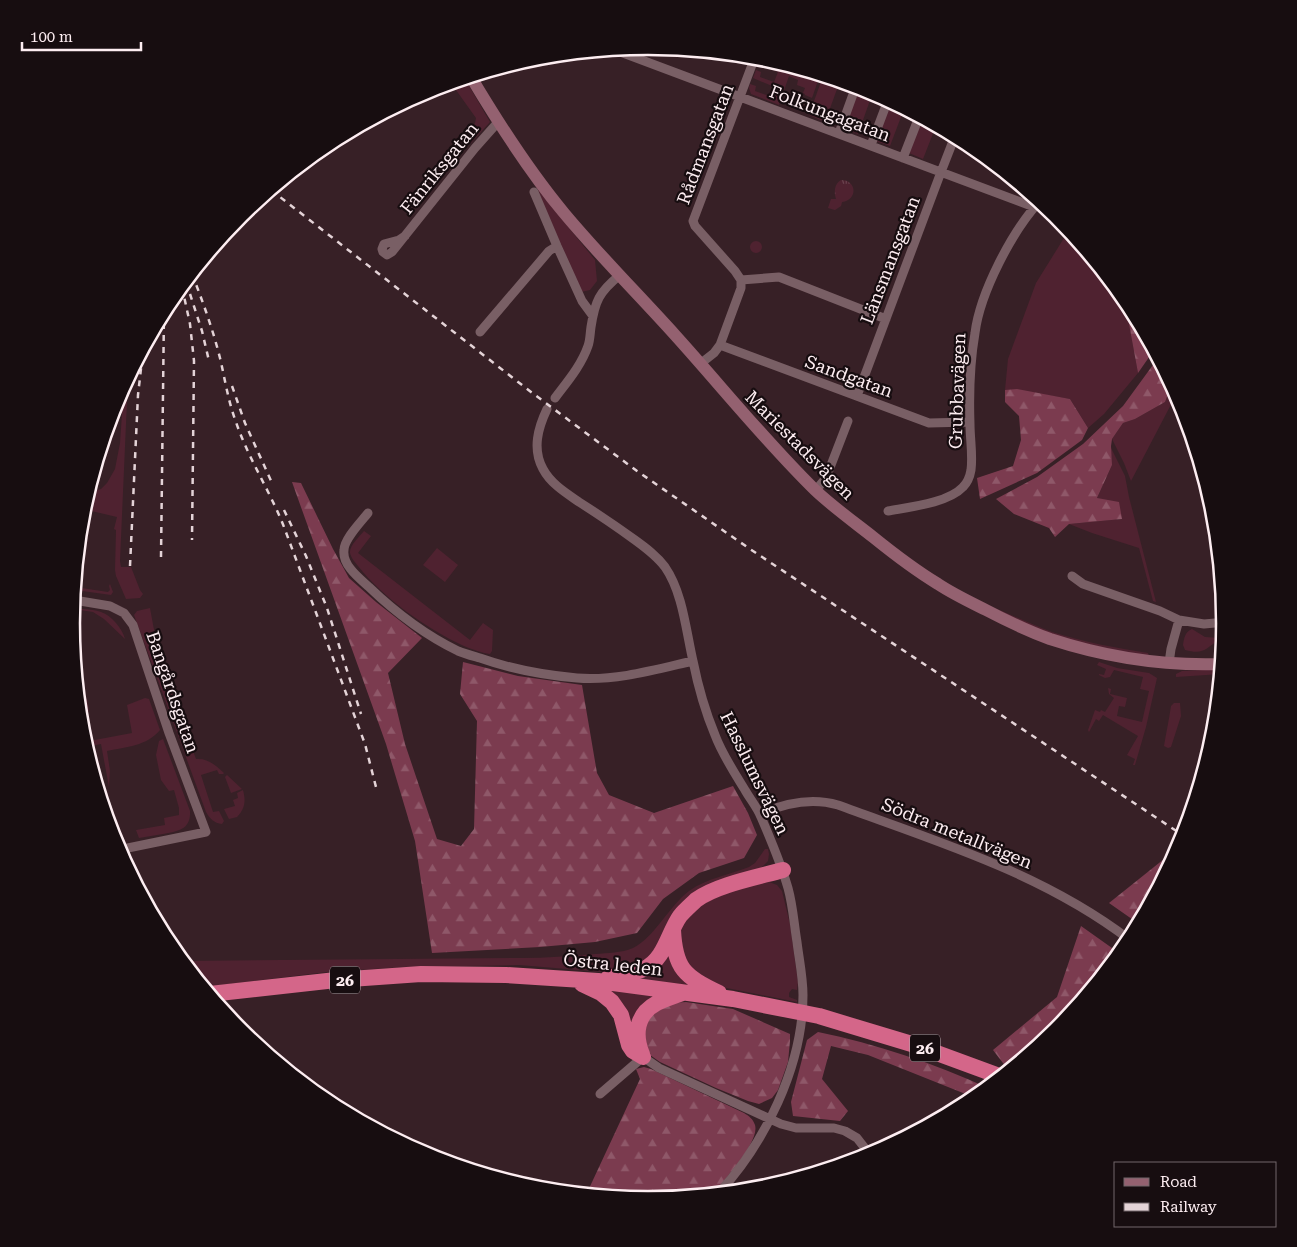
<svg xmlns="http://www.w3.org/2000/svg" width="1297" height="1247" font-family="'Roboto Serif',serif">
<style>
.grass{fill:#4f2230}
.forest{fill:url(#forest-firs)}
.park{fill:url(#park-tufts)}
.lines{fill:none;stroke-linecap:round;stroke-linejoin:round}
.street{stroke:#795f65;stroke-width:9}
.secondary{stroke:#946170;stroke-width:12}
.highway{stroke:#d46689;stroke-width:16}
.rail{stroke:#e4d3d7;stroke-width:2.5;stroke-dasharray:6 6;stroke-linecap:butt}
.labels{text-anchor:middle;dominant-baseline:central;stroke-width:4.5;stroke-linejoin:round;paint-order:stroke}
.shield{fill:#170d10;stroke:#b8aaae;stroke-width:1}
.shield-label{font-size:16px;font-weight:bold;fill:#fdedf1}
.street-label{font-size:18px;fill:#fdedf1;stroke:#170d10}
.rim{fill:none;stroke:#fdedf1;stroke-width:2.5}
</style>
<defs>
<pattern id="forest-firs" width="22" height="20" patternUnits="userSpaceOnUse" patternTransform="scale(1.25)"><rect width="22" height="20" fill="#7b3b4f"/><path d="M5 1l3.5 6h-7zM16 11l3.5 6h-7z" fill="#8f5869"/></pattern>
<pattern id="park-tufts" width="24" height="20" patternUnits="userSpaceOnUse" patternTransform="scale(1.25)"><rect width="24" height="20" fill="#4f2230"/><path d="M3 7l-1-3M5 7V3M7 7l1-3M15 17l-1-3M17 17v-4M19 17l1-3" fill="none" stroke="#69424e"/></pattern>
</defs>
<rect width="100%" height="100%" fill="#372026"/>
<!-- grass -->
<path class="grass" d="M761 57 766 59 765 63 779 68 781 63 820 75 812 98 805 95V94L803 93 805 88 797 85 798 80 789 76 779 105 751 94 749 88 750 84 756 86 755 91 769 96 772 86 753 78 756 70 761 72 760 77 774 82 778 72 758 64Z
M823 76 840 81 825 122 809 115Z
M465 79 490 122 471 143 463 137 475 123 476 118 451 83Z
M859 87 873 92 858 134 843 128Z
M890 101 904 109 890 146 876 141Z
M922 118 936 126 923 159 909 153Z
M537 191H539L595 260 597 281 590 290 581 292Z
M1069 230 1124 297 1138 373 1104 414 1088 428 1070 399 1017 390H1005L1008 359 1036 283Z
M750 247a6 6 0 1 1 12 0a6 6 0 1 1-12 0Z
M128 378 120 561 121 567H131L140 590 143 594 140 598 126 599 116 576 115 570 116 530 114 529 117 517 83 509 88 492 101 489 107 483 115 469 120 443 122 414 120 393Z
M1172 384 1177 393 1131 481 1124 463 1112 439 1123 423 1135 419 1165 402Z
M1110 446 1125 476 1129 497 1156 602 1153 601 1139 548 1092 533 1069 524 1122 519 1097 498 1112 465Z
M364 531 371 536 358 553 470 640 483 623 493 630 492 651 490 654C481 653 472 649 464 646 428 630 382 597 358 566 355 562 351 558 350 553 349 546 360 536 364 531Z
M437 548 458 565 445 582 423 565Z
M110 584 113 592 111 595 75 590V587L108 592 110 590 109 586Z
M73 608C81 609 93 609 101 612 112 616 122 628 125 639L104 619 93 612 73 609Z
M150 608C158 660 178 709 196 759 208 758 215 765 224 773L223 774H219L217 770 201 775 213 812 219 811 224 821 222 824C214 823 210 819 206 812L134 615 137 611Z
M995 608C1014 616 1033 625 1052 632 1084 642 1116 648 1148 653L1149 656H1139L1062 638 1017 620Z
M1192 629 1205 637 1220 638V639C1205 649 1204 655 1185 650L1183 645C1184 638 1185 632 1192 629Z
M1099 662 1117 668 1149 673 1157 678 1146 727 1135 765H1133L1135 759 1127 755 1138 736 1103 715 1099 721 1096 719 1089 732 1088 730 1095 710 1100 712 1101 710 1105 712 1114 698 1109 694 1108 688 1111 689 1110 694 1127 698 1125 707 1119 706 1117 716 1142 722 1149 691 1140 689 1143 677 1114 670 1110 677 1105 678 1099 675V674L1104 675 1106 669 1097 665Z
M1221 669V674L1176 677V674L1182 671Z
M145 698 149 699 160 730C147 746 126 747 107 751L110 771 109 787 101 744 86 747 84 742 132 733 127 705Z
M87 699 89 711 80 713 79 700Z
M1174 703H1180L1181 716 1171 747 1168 748 1164 746C1166 733 1169 720 1171 706Z
M163 739 190 811C191 830 178 831 163 834 155 835 147 837 139 838L136 830 165 825 164 818 179 815V808L174 790 169 791 161 780 156 755 159 741Z
M227 775 242 789 231 793 225 777Z
M243 790C246 801 245 809 237 817L229 819 224 809 235 806 233 800 238 798 237 793Z
M765 849H768L769 854 768 861 761 868 709 885 639 967 603 972 519 965 405 967 327 972 204 987 182 961 522 958C546 958 571 956 595 954 608 953 621 953 633 948 655 937 669 906 689 891 707 878 729 875 749 867L755 863Z
M769 882 777 885 782 891 790 924 798 982 797 990 792 989 789 993V997L797 1000V1002L712 985 690 971 677 940 679 929 698 906 740 887Z
M669 946 699 986 633 979Z
M603 988 657 995 634 1027Z"/>
<!-- forest -->
<path class="forest" d="M1124 297 1129 303 1154 350 1138 373Z
M1158 358 1172 384 1165 402 1135 419 1123 423 1112 439 1111 446 1112 465 1097 498 1119 502 1122 519 1069 524 1055 537 1049 528 1014 514 996 499 1037 477 1083 444 1123 406Z
M1017 389 1070 399 1088 428 1082 440 1037 473 980 499 977 478 1013 466 1021 440 1019 416 1005 402V390Z
M292 482 301 483 333 549 349 578 376 602 422 638 388 673 405 744 437 839 461 846 474 829 477 721 460 694 463 662 518 676 582 685 597 773 609 795 654 813 733 786 748 813 757 835 744 858 699 873 663 899 637 933 595 942 540 947 432 953 415 841 386 744Z
M1179 847 1180 848 1139 924 1109 903Z
M1081 926 1112 948V964L1056 1032 1009 1071 993 1050 1057 997Z
M686 1002 733 1009 790 1034V1041L788 1062 778 1090 772 1098 759 1104 748 1101 716 1088 660 1062 650 1055 641 1028 643 1021 671 1003Z
M818 1032C876 1044 934 1063 988 1088L966 1105 968 1095 868 1055 831 1046 822 1079 848 1111 840 1121 793 1116 791 1102 807 1040Z
M644 1067 651 1069 744 1113C749 1116 753 1119 755 1125 760 1142 723 1181 712 1195L648 1201 586 1195 640 1079 636 1069Z"/>
<!-- park -->
<path class="park" d="M841 180C857 180 858 200 842 202L841 206 835 210 828 208 831 199H836C834 192 834 184 841 180Z"/>
<g class="lines">
<!-- street -->
<path class="street" d="M615 50 1034 207
M839 133 856 86
M871 145 888 100
M903 158 919 117
M534 192 557 246 582 301 593 316
M405 236 399 240 384 244 382 249 383 252 387 255 392 252 475 148 499 121
M741 280 779 277 886 319
M480 332 549 251 557 246
M720 345 929 423 970 422
M700 364 714 353 720 345 741 288V280L735 271 695 226 693 221 755 57
M857 396 941 172 955 136
M555 398C567 382 581 366 588 346 590 341 590 334 591 327 595 301 599 292 620 275
M547 409C538 428 532 449 543 469 551 484 566 493 579 502 598 514 617 527 635 540 646 548 657 556 665 567 683 593 686 631 693 661 698 686 705 711 715 735 722 754 734 772 745 790 750 799 757 807 761 817 771 840 781 864 788 888 793 906 794 924 797 942 799 959 803 977 803 995 803 1066 765 1143 718 1194
M816 490 826 478 848 421
M888 511C910 507 948 503 963 487 968 482 970 476 971 470 973 455 970 439 970 424 969 395 970 362 975 333 980 293 1012 231 1040 201
M368 513C361 522 344 539 344 550 342 565 359 578 369 587 395 612 425 635 458 651 465 654 473 656 480 658 511 669 543 675 577 678 616 681 654 670 693 661
M1072 576 1083 584 1160 611 1179 620 1204 624 1226 622
M74 600 110 606 124 613 133 625 169 733 206 832 118 850
M1169 663 1171 649 1179 620
M760 814C785 803 811 797 838 805 939 842 1044 874 1130 940
M600 1094 643 1057 659 1068 781 1124 796 1128H834L845 1131 857 1138 871 1156"/>
<!-- secondary -->
<path class="secondary" d="M471 77C499 124 529 171 564 213 599 255 638 294 675 335 722 387 765 441 815 490 833 507 854 522 873 537 894 554 915 570 938 584 953 594 970 602 986 610 1007 621 1028 631 1050 639 1105 657 1164 666 1222 664"/>
<!-- highway -->
<path class="highway" d="M673 930C675 969 684 976 719 993
M608 978C620 975 633 974 644 969 665 959 668 933 680 916 685 910 691 905 696 900 716 885 758 877 783 870
M582 984 601 993 612 1002 621 1015 629 1045 633 1051 643 1057
M210 994 336 980 421 974 506 975 598 981 733 999 819 1016 915 1045 1002 1077
M642 1054C634 1035 636 1014 657 1003 665 999 674 996 683 993"/>
<!-- rail -->
<path class="rail" d="M271 190 531 392 637 471 750 549 1184 836
M192 274C203 302 213 330 220 358 225 379 228 401 236 422 248 458 270 491 284 527L365 744 377 791
M182 287 190 324 194 361 192 540
M190 294 202 331 209 361
M232 386 245 423 272 483
M284 510 306 556 327 608 361 714
M161 557 164 311
M130 566 138 395 143 351"/>
</g>
<g class="labels">
<!-- shield labels -->
<g class="shield">
<rect x="330" y="966.5" width="30" height="27" rx="4"/>
<rect x="910" y="1034.5" width="30" height="27" rx="4"/>
</g>
<g class="shield-label">
<text x="345" y="980">26</text>
<text x="925" y="1048">26</text>
</g>
<!-- street labels -->
<g class="street-label">
<text transform="translate(830 113) rotate(21)">Folkungagatan</text>
<text transform="translate(705 144) rotate(-69)">Rådmansgatan</text>
<text transform="translate(439 168) rotate(-51)">Fänriksgatan</text>
<text transform="translate(890 260) rotate(-69)">Länsmansgatan</text>
<text transform="translate(849 376) rotate(20)">Sandgatan</text>
<text transform="translate(957 391) rotate(-88)">Grubbavägen</text>
<text transform="translate(800 445) rotate(45)">Mariestadsvägen</text>
<text transform="translate(173 692) rotate(71)">Bangårdsgatan</text>
<text transform="translate(755 773) rotate(64)">Hasslumsvägen</text>
<text transform="translate(957 833) rotate(22)">Södra metallvägen</text>
<text transform="translate(613 964) rotate(6)">Östra leden</text>
</g>
</g>
<!-- crop -->
<path d="M0 0H1297V1247H0ZM80 623a568 568 0 1 1 1136 0a568 568 0 1 1-1136 0Z" fill="#170d10" fill-rule="evenodd"/>
<path class="rim" d="M80 623a568 568 0 1 1 1136 0a568 568 0 1 1-1136 0Z"/>
<!-- legend -->
<rect x="1114" y="1162" width="162" height="65" fill="#170d10" stroke="#73676a"/>
<rect x="1124" y="1178" width="25" height="8" fill="#946170" stroke="#73676a"/>
<text x="1160" y="1187" font-size="15" fill="#fdedf1">Road</text>
<rect x="1124" y="1203" width="25" height="8" fill="#e4d3d7" stroke="#73676a"/>
<text x="1160" y="1212" font-size="15" fill="#fdedf1">Railway</text>
<!-- scale -->
<path d="M22 42v8h119v-8" fill="none" stroke="#fdedf1" stroke-width="2.5"/>
<text x="30" y="42" font-size="15" fill="#fdedf1" stroke="#170d10" stroke-width="4" paint-order="stroke">100 m</text>
</svg>
